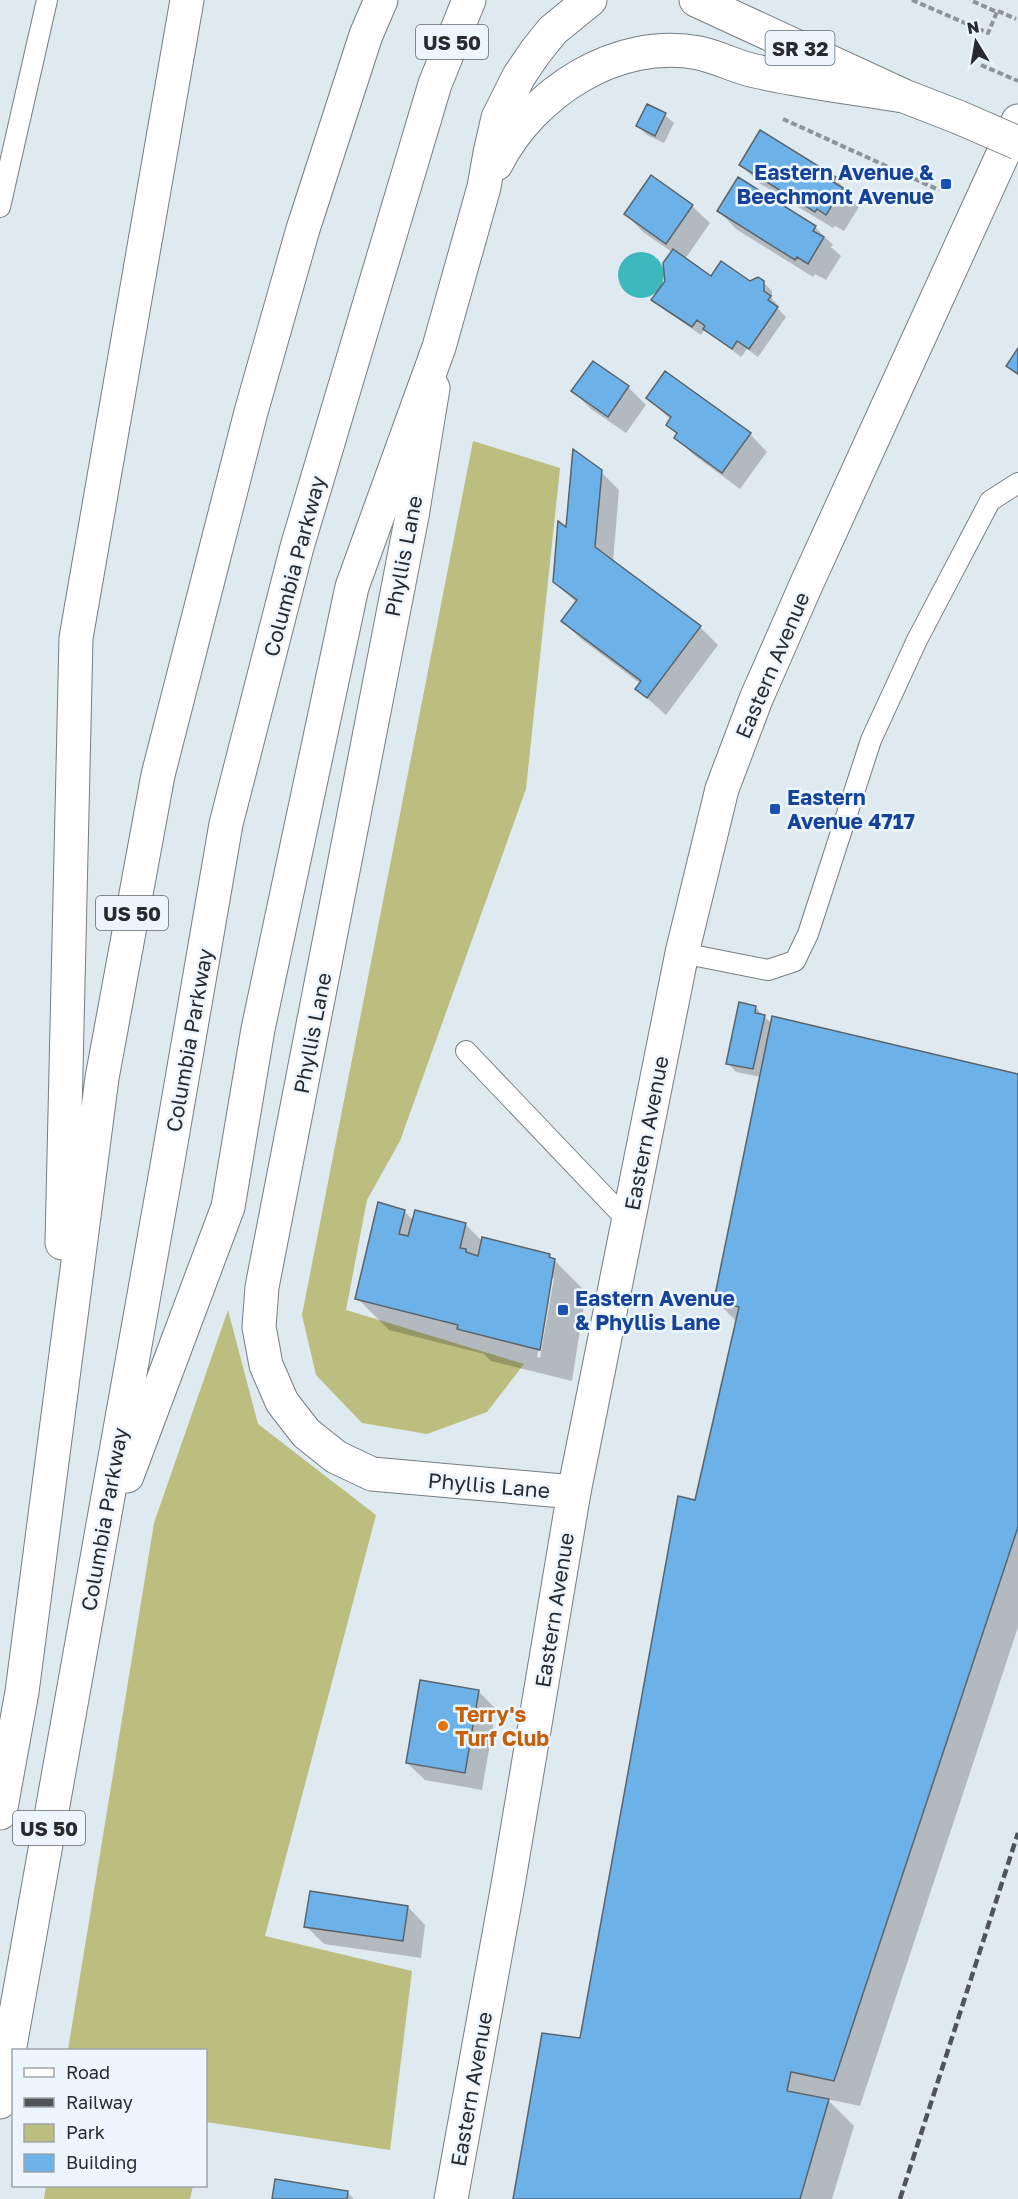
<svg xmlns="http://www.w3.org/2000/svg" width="1018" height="2199" font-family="'Golos Text',sans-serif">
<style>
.green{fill:#bbbe7f}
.water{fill:#3db9be}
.shadow{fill:#0003;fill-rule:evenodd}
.building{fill:#6cb2e9;stroke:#5b636a;stroke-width:1.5}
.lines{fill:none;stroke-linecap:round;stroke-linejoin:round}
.lane-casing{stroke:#757d84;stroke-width:22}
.street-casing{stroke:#757d84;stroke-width:35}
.primary-casing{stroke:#757d84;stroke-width:35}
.highway-casing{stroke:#757d84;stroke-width:35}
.path{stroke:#8c9499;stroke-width:4;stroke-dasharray:6 3;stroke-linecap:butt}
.lane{stroke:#fff;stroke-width:20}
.street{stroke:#fff;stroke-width:33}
.primary{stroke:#fff;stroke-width:33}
.highway{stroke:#fff;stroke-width:33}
.rail{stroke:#4f5458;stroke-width:4.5;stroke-dasharray:9 4.5;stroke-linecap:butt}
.highway-bridge-casing{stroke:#757d84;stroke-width:35;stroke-linecap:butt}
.highway-bridge{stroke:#fff;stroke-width:33}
.transit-dot{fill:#1a4fb4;stroke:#edf6fe;stroke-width:2}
.food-dot{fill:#e8710a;stroke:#edf6fe;stroke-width:2}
.labels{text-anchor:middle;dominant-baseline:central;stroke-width:5;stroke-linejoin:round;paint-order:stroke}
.shield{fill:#edf6fe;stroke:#62686c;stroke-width:1.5}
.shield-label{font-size:20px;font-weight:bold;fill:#272b2e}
.transit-label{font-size:21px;font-weight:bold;fill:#164399;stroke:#edf6fe;text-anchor:start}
.street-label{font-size:21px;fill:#272b2e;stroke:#edf6fe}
.food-label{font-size:21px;font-weight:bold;fill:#c56008;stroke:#edf6fe;text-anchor:start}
</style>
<rect width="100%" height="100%" fill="#dfe9f0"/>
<!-- green -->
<path class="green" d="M473 441 560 468 526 789 400 1141 367 1200 346 1310 524 1364 487 1412 427 1434 362 1423 316 1375 302 1315Z
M228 1310 258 1424 376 1515 265 1936 412 1971 390 2150 206 2122V2050H68L154 1523Z
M46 2186H193L190 2199H44Z"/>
<!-- water -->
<path class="water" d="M618 275a23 23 0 1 1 46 0a23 23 0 1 1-46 0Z"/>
<!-- shadow -->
<path class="shadow" d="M648 106 665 115 674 123 664 143 647 135 638 126Z
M761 132 835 179 853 196 852 199 859 207 844 231 835 226 833 228 759 183 741 165Z
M692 206 710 223 685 259 712 278 763 282 772 291V299L779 306 777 308 786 317 758 357 747 349 741 357 705 329 701 335 662 308 654 299 666 282 672 252 643 232 626 214Z
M719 211 815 227 833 245 831 247 841 256 826 280 815 274 813 277 736 229Z
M628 387 646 405 626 433 591 409 573 391Z
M648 398 750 434 767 452 740 489 694 455 676 437 678 435 668 425 671 420Z
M601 472 619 490 613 562 700 627 718 645 666 715 637 689 641 684 581 639 563 621 577 603 554 582 567 530Z
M755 1007 772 1024 1018 1076V1627L860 2106 827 2099 854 2126 832 2199H514L582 2040 697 1502 737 1322 715 1300 761 1077 736 1072 728 1063Z
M404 1211 414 1221 465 1224 483 1242 549 1255 586 1292 572 1381 491 1361 484 1354 389 1330 357 1298ZM551 1278H554L540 1358 537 1357Z
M478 1691 496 1709 482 1790 425 1780 407 1763Z
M408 1907 425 1925 421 1958 324 1944 306 1926Z
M348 2193 354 2199H273Z"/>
<!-- building -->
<path class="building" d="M647 104 666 113 655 136 636 126Z
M760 130 836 177 833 182 843 188 826 215 817 209 815 212 739 165Z
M651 175 693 205 666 244 624 214Z
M738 177 816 226 813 231 824 237 808 264 797 257 795 260 717 211Z
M673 249 711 276 721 261 750 281 758 277 764 281V291L771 296 768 300 778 307 749 349 737 341 732 349 703 329 705 326 697 320 692 327 651 300 665 281 663 263Z
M1018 348V374L1006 366Z
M593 361 629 386 608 417 571 391Z
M665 371 751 433 722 473 674 438 677 433 666 425 671 417 646 398Z
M573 449 602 470 595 547 701 626 647 698 635 689 641 681 561 621 577 600 553 582 558 521 566 527Z
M739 1002 756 1006 755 1013 765 1015 753 1069 726 1064Z
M772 1016 1018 1074V1527L834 2081 791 2072 787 2091 829 2099 800 2199H513L542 2033 580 2038 678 1496 695 1500 739 1307 714 1300Z
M378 1202 405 1210 399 1234 408 1236 415 1210 466 1223 460 1248 466 1249V1252L478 1256 482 1237 550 1254 549 1257 555 1259 540 1350 457 1329 458 1325 355 1299Z
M420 1680 479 1690 465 1773 406 1763Z
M310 1891 408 1906 403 1941 304 1927Z
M275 2179 348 2191 347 2199H272Z"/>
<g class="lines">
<defs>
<path id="lane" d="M0 207 47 0
M682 953 768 970 795 961 808 934 871 740 917 640 990 501 1018 483
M466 1051 628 1221"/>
<path id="street" d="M433 388 412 516 262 1287 259 1327 266 1365 282 1402 306 1433 336 1457 372 1474 574 1492"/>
<path id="primary" d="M451 2199 508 1885 574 1492 682 953 722 789 756 699 806 585 1018 121"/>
<path id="highway" d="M696 0 904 96 958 117
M496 164C532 93 617 37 699 53 718 57 736 67 755 71 804 82 855 88 904 96
M62 1243 76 638 187 0
M127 1476 228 1207 258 1029 352 587 439 347 484 187 490 153 498 118 519 76 536 51 553 30 590 0
M0 1813 22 1692 102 1078 158 775 251 412 303 229 366 35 381 0
M0 2102 167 1166 226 824 297 547 435 84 469 0"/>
</defs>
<!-- lane casing -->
<use href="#lane" class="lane-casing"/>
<!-- street casing -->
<use href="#street" class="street-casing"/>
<!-- primary casing -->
<use href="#primary" class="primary-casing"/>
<!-- highway casing -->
<use href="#highway" class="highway-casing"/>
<!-- path -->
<path class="path" d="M912 0 988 33 997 12 970 0
M998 11 1016 19
M981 65 1018 81
M783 119 939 190"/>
<!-- lane -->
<use href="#lane" class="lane"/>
<!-- street -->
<use href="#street" class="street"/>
<!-- primary -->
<use href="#primary" class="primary"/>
<!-- highway -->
<use href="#highway" class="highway"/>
<!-- rail -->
<path class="rail" d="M900 2199 1018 1833"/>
<defs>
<path id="highway-bridge" d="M958 117 1018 143"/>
</defs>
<!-- highway-bridge casing -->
<use href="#highway-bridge" class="highway-bridge-casing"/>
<!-- highway-bridge -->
<use href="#highway-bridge" class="highway-bridge"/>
</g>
<!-- markers -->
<g class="transit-dot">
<rect x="940" y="178" width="12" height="12" rx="3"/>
<rect x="769" y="803" width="12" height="12" rx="3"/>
<rect x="557" y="1304" width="12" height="12" rx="3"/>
</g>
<circle class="food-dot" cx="443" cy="1726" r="6"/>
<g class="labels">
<!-- shield labels -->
<g class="shield">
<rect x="416" y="25" width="72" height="34" rx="4.5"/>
<rect x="765.5" y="31" width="69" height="34" rx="4.5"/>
<rect x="96" y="896" width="72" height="34" rx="4.5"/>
<rect x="13" y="1811" width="72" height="34" rx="4.5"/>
</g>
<g class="shield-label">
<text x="452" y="42">US 50</text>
<text x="800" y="48">SR 32</text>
<text x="132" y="913">US 50</text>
<text x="49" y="1828">US 50</text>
</g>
<!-- transit labels -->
<g class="transit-label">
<text x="934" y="172" text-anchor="end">Eastern Avenue &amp;<tspan x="934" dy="24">Beechmont Avenue</tspan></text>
<text x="787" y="797">Eastern<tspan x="787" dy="24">Avenue 4717</tspan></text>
<text x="575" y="1298">Eastern Avenue<tspan x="575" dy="24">&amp; Phyllis Lane</tspan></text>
</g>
<!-- street labels -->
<g class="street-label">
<text transform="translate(403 556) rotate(-79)">Phyllis Lane</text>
<text transform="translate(294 566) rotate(-75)">Columbia Parkway</text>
<text transform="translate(772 665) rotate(-67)">Eastern Avenue</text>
<text transform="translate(312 1033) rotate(-79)">Phyllis Lane</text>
<text transform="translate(189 1040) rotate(-80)">Columbia Parkway</text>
<text transform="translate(646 1133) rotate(-79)">Eastern Avenue</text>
<text transform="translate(489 1485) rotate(5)">Phyllis Lane</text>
<text transform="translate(104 1519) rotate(-80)">Columbia Parkway</text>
<text transform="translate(554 1610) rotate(-81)">Eastern Avenue</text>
<text transform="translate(471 2089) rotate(-80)">Eastern Avenue</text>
</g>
<!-- food labels -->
<g class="food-label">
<text x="455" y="1714">Terry's<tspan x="455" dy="24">Turf Club</tspan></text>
</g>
</g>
<!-- legend -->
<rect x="12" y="2049" width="195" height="138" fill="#edf6fe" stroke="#9ea5ab" stroke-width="1.5"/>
<rect x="24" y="2068" width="30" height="9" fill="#ffffff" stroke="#9ea5ab" stroke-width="1.5"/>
<text x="66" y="2079" font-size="18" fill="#272b2e">Road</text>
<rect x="24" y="2098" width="30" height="9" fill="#4f5458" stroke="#9ea5ab" stroke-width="1.5"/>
<text x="66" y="2109" font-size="18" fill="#272b2e">Railway</text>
<rect x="24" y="2124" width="30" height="18" fill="#bbbe7f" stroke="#9ea5ab" stroke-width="1.5"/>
<text x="66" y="2139" font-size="18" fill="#272b2e">Park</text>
<rect x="24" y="2154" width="30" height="18" fill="#6cb2e9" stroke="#9ea5ab" stroke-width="1.5"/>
<text x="66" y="2169" font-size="18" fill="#272b2e">Building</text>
<!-- north arrow -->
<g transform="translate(976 42) rotate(349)" stroke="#edf6fe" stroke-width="4.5" paint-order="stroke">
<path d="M0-4.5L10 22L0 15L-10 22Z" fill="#272b2e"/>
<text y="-9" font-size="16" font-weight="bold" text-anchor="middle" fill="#272b2e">N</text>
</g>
</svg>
